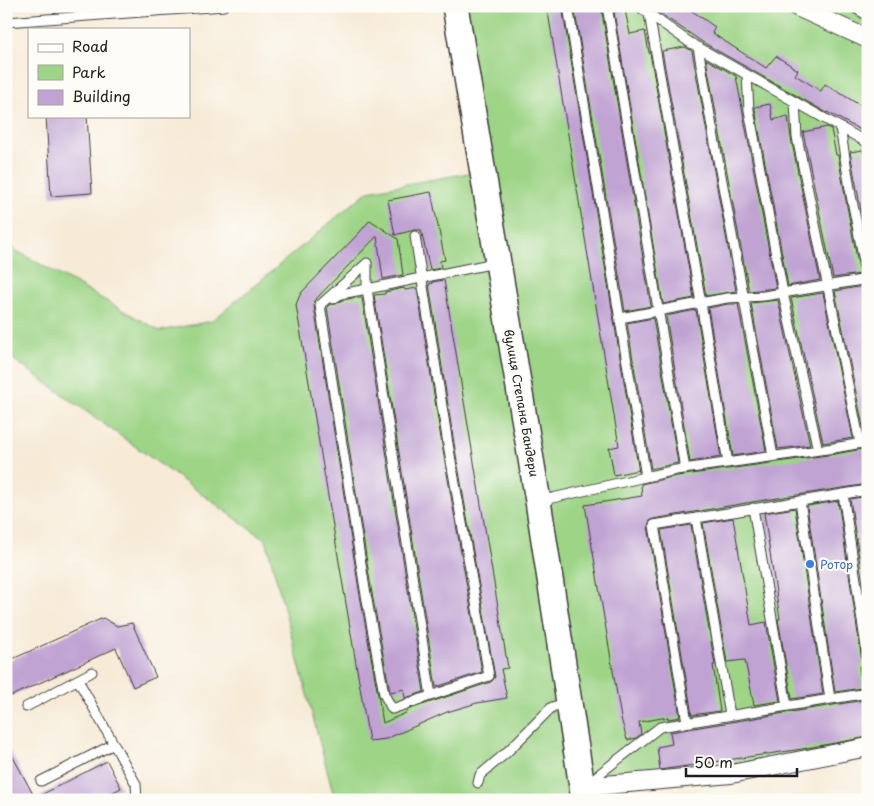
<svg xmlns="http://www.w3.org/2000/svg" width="874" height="806" font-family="'Playpen Sans',sans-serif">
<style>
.green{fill:#9dd486;stroke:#5c7851}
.building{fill:#c0a3d3}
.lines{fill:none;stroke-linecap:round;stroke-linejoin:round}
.lane-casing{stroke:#3d3b38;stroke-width:11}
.street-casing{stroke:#3d3b38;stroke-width:20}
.secondary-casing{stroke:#3d3b38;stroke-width:28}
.lane{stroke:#fff;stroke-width:9}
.street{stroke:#fff;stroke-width:18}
.secondary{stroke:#fff;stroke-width:25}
.shop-dot{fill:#3f7fe0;stroke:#fdfcf7;stroke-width:2}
.labels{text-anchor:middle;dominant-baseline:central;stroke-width:4.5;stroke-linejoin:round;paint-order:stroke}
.street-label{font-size:12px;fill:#1c1c1c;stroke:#fdfcf7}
.shop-label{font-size:12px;fill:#366cbe;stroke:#fdfcf7;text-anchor:start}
</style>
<rect width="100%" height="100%" fill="#fdfcf7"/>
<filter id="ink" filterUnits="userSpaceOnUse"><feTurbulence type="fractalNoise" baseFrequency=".02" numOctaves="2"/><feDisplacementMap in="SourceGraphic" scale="10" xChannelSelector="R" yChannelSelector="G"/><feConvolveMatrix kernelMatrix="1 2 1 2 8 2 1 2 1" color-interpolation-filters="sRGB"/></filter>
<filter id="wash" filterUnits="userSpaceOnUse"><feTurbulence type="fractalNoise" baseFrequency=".0096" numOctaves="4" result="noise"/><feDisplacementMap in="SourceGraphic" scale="20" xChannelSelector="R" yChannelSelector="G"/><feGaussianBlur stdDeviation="1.12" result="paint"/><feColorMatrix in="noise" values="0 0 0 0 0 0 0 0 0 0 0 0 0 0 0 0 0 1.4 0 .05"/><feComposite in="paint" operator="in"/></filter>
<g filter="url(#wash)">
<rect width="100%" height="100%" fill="#f7ebd8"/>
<!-- green -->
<path class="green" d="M462 6H868V742L788 757 675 773 588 781Z
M480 171 577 800H335L266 540 6 354V210L13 249 160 331 212 321 368 191Z"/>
<g id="blocks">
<!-- building -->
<path class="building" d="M547 6H562L639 472 638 470 614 475 609 448 619 446Z
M574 6H601L651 306 625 311Z
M649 6H685L715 27 712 33 766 68 776 56 798 70 795 75 821 91 825 84 868 110V134L827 112V113L704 43Z
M625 10 630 34 645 31 649 53H650L694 298 663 304 614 12Z
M685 47 692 51 736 291 706 296 662 51Z
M706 59 736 76 776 288 749 291Z
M770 104 773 120 788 116 791 138 820 280 788 286 755 109V107Z
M46 116H87L92 193 51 196Z
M827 127 831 129 836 155H838L845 196 860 274 833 278 803 132Z
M863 150 868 175V248L850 152Z
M431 192 445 260 440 261 441 268 430 270 421 230H414L395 235 388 200Z
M370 220 398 239 403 275 383 279 377 236 313 302H315L314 306 359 590 383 723 408 712 407 710 491 682 495 677 454 443 429 284 433 283 432 282 444 280 508 668 501 669 507 698 477 703 447 712 386 739 369 741 296 305 299 297 302 292 359 233Z
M864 286 868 287V297L864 298 868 315V436H865L835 291Z
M404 288 405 290 417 288 442 445 482 672 436 687 374 295 385 294V292Z
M823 293 853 438 823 443 791 298Z
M357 297V298H362L424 692 405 698 404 689 390 692 371 588 327 307 330 304H336L343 300Z
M778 300 810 445 778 449 751 303Z
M728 304H738L766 451 733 456 708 308Z
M696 310 721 457 690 462 666 316Z
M653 318 678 463 651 469 627 323Z
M868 448V484L752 502 653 519 650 521 648 526 680 717 668 719V717L639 722 641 734 636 738 627 740 621 718 585 505 642 496 641 484 677 476 835 454Z
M868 496V616L850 499Z
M838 501 862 661 863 664 866 666H859L862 688 835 692 807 506Z
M795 508 823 694 792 699 778 619H780L764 513Z
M733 518 751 625 766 622 780 701 754 705 745 660 727 662 703 523Z
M691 525 715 665H713L720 711 692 715 661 530Z
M103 618 117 626 132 623 156 677 133 687 116 648 11 696 6 686V662Z
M864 700H868V737L802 749 660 770 657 747 672 744 670 732Z
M6 744 35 798 107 761 121 788 98 800H6Z"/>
</g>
</g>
<g filter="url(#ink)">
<use href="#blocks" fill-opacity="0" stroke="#3d3b38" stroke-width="1"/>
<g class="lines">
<defs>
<path id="lane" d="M568 6 646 477
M607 6 685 469
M638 6 689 42 868 143
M852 6 868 16
M649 14 701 303 728 463
M6 22 224 6
M698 47 712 127 773 456
M747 75 749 110 783 293 818 450
M795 102 797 137 860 443
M840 127 851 195 868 281
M333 299 341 294 367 289 495 263
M320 305 365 589 384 694 392 709 489 676 448 444 415 236
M320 305 367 263V289L431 696
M620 318 727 298 764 296 868 279
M843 494 868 660
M539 501 676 470 834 448 868 442
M800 501 830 699
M753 508 787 706
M696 518 730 715
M78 680 136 784 137 799 136 800
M26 707 92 672
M687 722 654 525 868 490
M41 781 114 744
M478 783 480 775 506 753 552 707 566 703
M585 785 660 727 868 693"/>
<path id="street" d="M795 6 868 39
M582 787 731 774 868 747"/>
<path id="secondary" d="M455 6 538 501 584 800"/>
</defs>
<!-- lane casing -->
<use href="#lane" class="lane-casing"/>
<!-- street casing -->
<use href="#street" class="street-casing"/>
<!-- secondary casing -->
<use href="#secondary" class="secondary-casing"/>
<!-- lane -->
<use href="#lane" class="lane"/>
<!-- street -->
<use href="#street" class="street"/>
<!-- secondary -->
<use href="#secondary" class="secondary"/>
</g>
</g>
<!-- markers -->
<circle class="shop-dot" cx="810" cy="564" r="5"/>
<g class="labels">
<!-- street labels -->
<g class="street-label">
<text transform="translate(522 403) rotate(80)">вулиця Степана Бандери</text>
</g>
<!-- shop labels -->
<g class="shop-label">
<text x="820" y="564">Ротор</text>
</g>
</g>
<!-- margin -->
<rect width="874" height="806" fill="none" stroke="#fdfcf7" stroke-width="25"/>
<!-- legend -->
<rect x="28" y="28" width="162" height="90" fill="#fdfcf7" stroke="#a3a29f"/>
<rect x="38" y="44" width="25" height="8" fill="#ffffff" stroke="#a3a29f"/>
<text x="72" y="52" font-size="15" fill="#1c1c1c">Road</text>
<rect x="38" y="65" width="25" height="15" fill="#9dd486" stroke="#a3a29f"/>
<text x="72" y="78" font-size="15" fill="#1c1c1c">Park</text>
<rect x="38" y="90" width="25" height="15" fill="#c0a3d3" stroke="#a3a29f"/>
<text x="72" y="102" font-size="15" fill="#1c1c1c">Building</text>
<!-- scale -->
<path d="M686 768v8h111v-8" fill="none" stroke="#1c1c1c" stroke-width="2.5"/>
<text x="694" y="768" font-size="15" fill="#1c1c1c" stroke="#fdfcf7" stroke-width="4" paint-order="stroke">50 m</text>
</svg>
